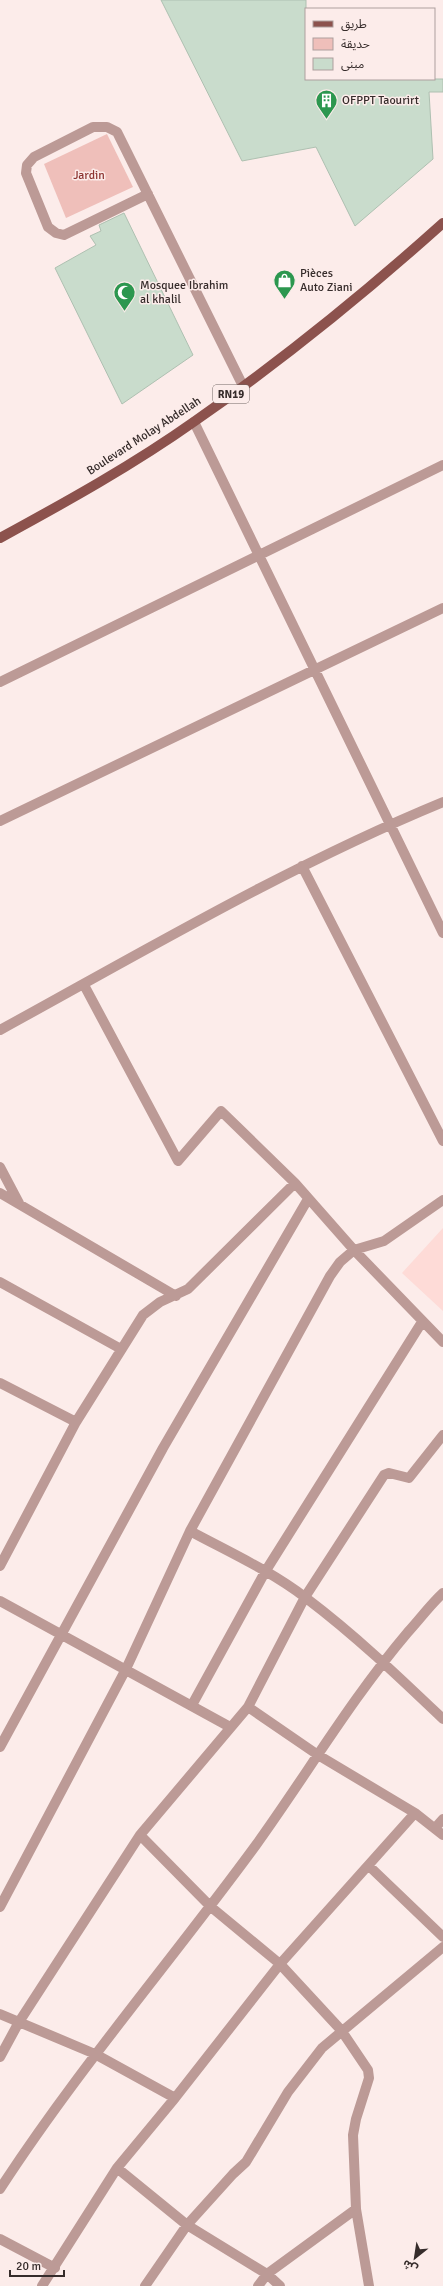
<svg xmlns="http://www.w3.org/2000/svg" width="443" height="2286" font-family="Signika,'Noto Sans Arabic',sans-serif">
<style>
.built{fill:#fedbd7}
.green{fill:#efbfba}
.building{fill:#c9dccc;stroke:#aec0b1}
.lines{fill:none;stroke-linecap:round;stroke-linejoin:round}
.minor{stroke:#bc9a96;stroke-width:10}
.primary{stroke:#8c524d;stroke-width:10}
.labels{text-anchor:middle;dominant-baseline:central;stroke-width:3;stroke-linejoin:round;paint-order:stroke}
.shield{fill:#fcecea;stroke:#716664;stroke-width:1}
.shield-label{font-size:11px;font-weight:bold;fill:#362c2b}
.poi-label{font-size:12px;fill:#362c2b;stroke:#fcecea;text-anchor:start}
.park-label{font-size:12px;fill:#8d3431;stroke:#fcecea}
.street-label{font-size:12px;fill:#362c2b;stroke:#fcecea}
</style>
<rect width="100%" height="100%" fill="#fcecea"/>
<!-- built -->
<path class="built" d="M443 1228V1311L402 1273Z"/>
<!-- green -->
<path class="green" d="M107 134 133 187 66 218 44 164Z"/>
<!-- building -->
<path class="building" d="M161 0H306V79H443V92H429L433 159 355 226 316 147 242 161Z
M124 213 193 355 122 404 55 268 96 245 90 236 101 231 99 225Z"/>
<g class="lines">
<!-- minor -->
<path class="minor" d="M148 194 64 235 56 233 48 227 26 173 27 165 34 157 93 127H107L117 132 243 386
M194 422 443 933
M0 682 443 465
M0 821 443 608
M302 866 443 1141
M84 985 178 1161 221 1111 295 1183 354 1250 443 1342
M0 1030C146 950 290 865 443 802
M0 1167 19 1203
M0 1193 176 1296
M0 1282 121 1349
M0 1383 76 1422
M190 1531C229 1552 271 1571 306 1598 355 1635 399 1677 443 1719
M0 1566 76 1422 143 1315 160 1302 188 1289 295 1183
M0 1601 230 1727
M192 1705 265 1572 422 1322
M248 1707 318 1755 415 1813 443 1835
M0 1747 163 1448 308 1199
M435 1828 443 1819
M140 1835 211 1907 280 1964 341 2030 368 2070 369 2078 356 2119 353 2135 356 2209 369 2286
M369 1866 443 1937
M0 1907 126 1669 190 1531 330 1276 340 1262 354 1250 384 1241 443 1200
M0 2014 95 2054 175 2098
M0 2057 19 2022 140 1835 248 1707 305 1597 384 1475 389 1473 409 1478 443 1435
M117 2168 187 2225 267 2274 280 2286
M0 2189C78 2069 172 1960 256 1845 307 1774 352 1698 408 1632 420 1619 430 1605 443 1593
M0 2239 55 2268
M42 2286 117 2168 175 2098 280 1964 415 1813
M145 2286 187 2225 233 2174 246 2162 288 2092 322 2048 443 1947
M258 2286 267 2274 356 2209"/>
<!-- primary -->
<path class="primary" d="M0 538C66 502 133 465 195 421 281 361 364 294 443 223"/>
</g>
<!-- icons -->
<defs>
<symbol id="building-pin" viewBox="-11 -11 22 30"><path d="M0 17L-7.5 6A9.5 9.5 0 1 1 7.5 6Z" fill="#2c974f" stroke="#fcecea"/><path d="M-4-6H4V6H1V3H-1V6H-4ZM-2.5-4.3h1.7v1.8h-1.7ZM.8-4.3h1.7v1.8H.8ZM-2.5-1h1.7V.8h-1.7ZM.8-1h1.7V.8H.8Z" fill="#fff"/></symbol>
<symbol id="shop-pin" viewBox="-11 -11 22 30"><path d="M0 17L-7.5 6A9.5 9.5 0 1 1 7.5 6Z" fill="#2c974f" stroke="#fcecea"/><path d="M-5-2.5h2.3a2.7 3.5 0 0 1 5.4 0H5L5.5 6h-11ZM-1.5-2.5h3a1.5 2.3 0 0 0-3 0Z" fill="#fff"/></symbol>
<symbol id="mosque-pin" viewBox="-11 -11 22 30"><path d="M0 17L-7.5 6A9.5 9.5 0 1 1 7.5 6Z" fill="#2c974f" stroke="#fcecea"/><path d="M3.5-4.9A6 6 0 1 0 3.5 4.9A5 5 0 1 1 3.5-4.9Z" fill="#fff"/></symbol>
</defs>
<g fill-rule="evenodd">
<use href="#building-pin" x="314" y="88" width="25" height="34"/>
<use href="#shop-pin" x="272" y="268" width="25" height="34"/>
<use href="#mosque-pin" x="112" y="280" width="25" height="34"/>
</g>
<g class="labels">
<!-- shield labels -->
<rect class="shield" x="213" y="385" width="36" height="18" rx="3"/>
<g class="shield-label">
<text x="231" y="394">RN19</text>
</g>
<!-- poi labels -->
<g class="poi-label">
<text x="342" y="100">OFPPT Taourirt</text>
<text x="300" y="273">Pièces<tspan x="300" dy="14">Auto Ziani</tspan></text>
<text x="140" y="285">Mosquee Ibrahim<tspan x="140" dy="14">al khalil</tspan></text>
</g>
<!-- park labels -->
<g class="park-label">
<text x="89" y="175">Jardin</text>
</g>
<!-- street labels -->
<g class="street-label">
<text transform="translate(144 436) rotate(-33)">Boulevard Molay Abdellah</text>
</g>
</g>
<!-- legend -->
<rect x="305" y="8" width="130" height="72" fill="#fcecea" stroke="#ad9f9e"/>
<rect x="313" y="21" width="20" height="6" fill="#8c524d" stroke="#ad9f9e"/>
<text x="341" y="28" font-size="12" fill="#362c2b">طريق</text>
<rect x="313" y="38" width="20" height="12" fill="#efbfba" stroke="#ad9f9e"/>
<text x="341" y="48" font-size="12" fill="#362c2b">حديقة</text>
<rect x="313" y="58" width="20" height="12" fill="#c9dccc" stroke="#ad9f9e"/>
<text x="341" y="68" font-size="12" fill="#362c2b">مبنى</text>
<!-- north arrow -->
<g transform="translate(415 2258) rotate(210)" stroke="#fcecea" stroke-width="3" paint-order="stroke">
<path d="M0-3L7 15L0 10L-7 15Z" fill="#362c2b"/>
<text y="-6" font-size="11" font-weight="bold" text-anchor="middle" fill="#362c2b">ش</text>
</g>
<!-- scale -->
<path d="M10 2270v6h54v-6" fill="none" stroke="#362c2b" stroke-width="2"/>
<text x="16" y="2270" font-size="12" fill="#362c2b" stroke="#fcecea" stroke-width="3" paint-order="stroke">20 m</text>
</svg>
